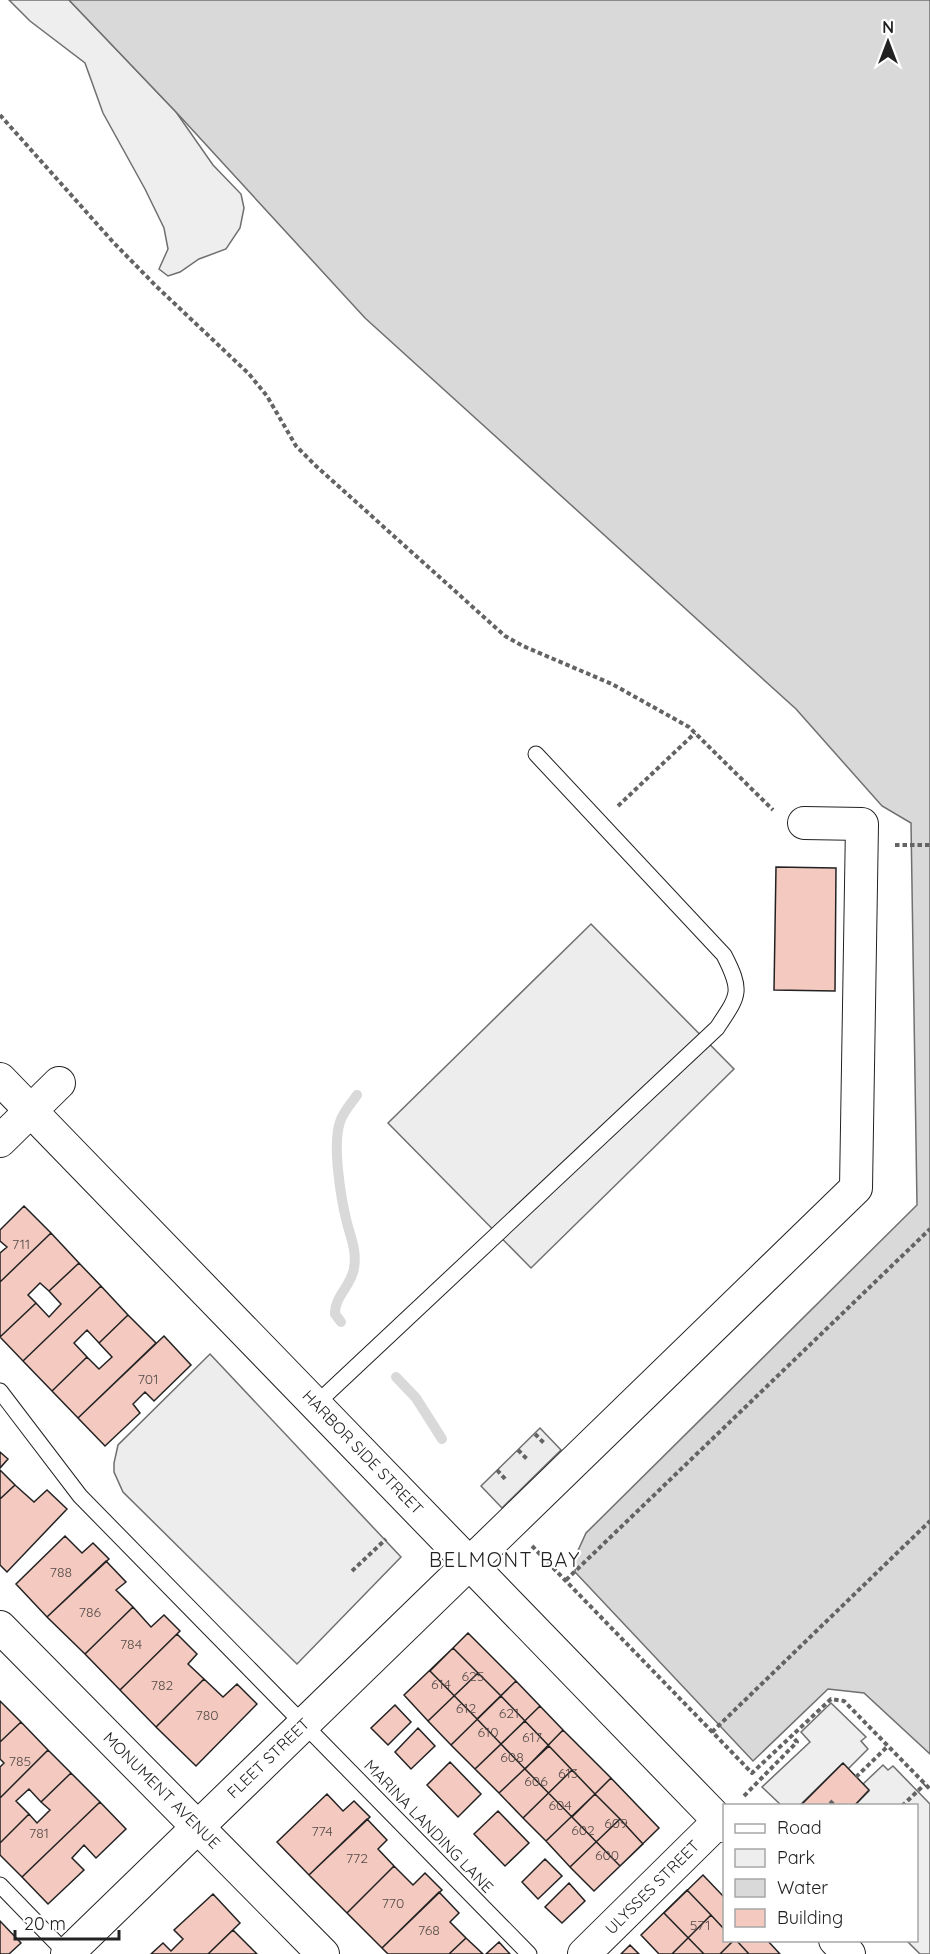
<svg xmlns="http://www.w3.org/2000/svg" width="930" height="1954" font-family="Quicksand,sans-serif">
<style>
.green{fill:#eee;stroke:#6f6f6f;stroke-width:1.5}
.parking{fill:#ededed;stroke:#6f6f6f;stroke-width:1.5}
.water{fill:#d9d9d9;stroke:#6f6f6f;stroke-width:1.5}
.lines{fill:none;stroke-linecap:round;stroke-linejoin:round}
.stream{stroke:#d9d9d9;stroke-width:10}
.building{fill:#f3c9c0;stroke:#222;stroke-width:1.5}
.lane-casing{stroke:#222;stroke-width:17}
.street-casing{stroke:#222;stroke-width:34}
.path{stroke:#646464;stroke-width:4;stroke-dasharray:4.5 3;stroke-linecap:butt}
.lane{stroke:#fff;stroke-width:15}
.street{stroke:#fff;stroke-width:32}
.labels{text-anchor:middle;dominant-baseline:central;stroke-width:4.5;stroke-linejoin:round;paint-order:stroke}
.number-label{font-size:14px;fill:#564c4a}
.street-label{font-size:16px;fill:#222;stroke:#fff}
.quarter-label{font-size:20px;letter-spacing:1.5px;fill:#222;stroke:#fff}
</style>
<rect width="100%" height="100%" fill="#fff"/>
<!-- green -->
<path class="green" d="M9 0H69L176 112 213 165 241 194 244 208 240 228 226 249 199 259 180 272 168 276 159 269 168 249 164 228 145 189 103 113 85 63 30 21Z
M831 1703 866 1737 861 1741 868 1749 848 1769 842 1764 800 1805H781L762 1787 810 1742 801 1732Z
M883 1765 888 1770 893 1766 930 1804V1954H920L907 1941 916 1940V1806H854L869 1791 863 1784Z"/>
<!-- parking -->
<path class="parking" d="M591 924 734 1069 531 1268 388 1123Z
M210 1354 401 1557 297 1664 123 1492 114 1472V1463L118 1445Z
M540 1428 561 1450 502 1508 481 1486Z"/>
<!-- water -->
<path class="water" d="M69 0H930V1754L864 1693 828 1689 753 1761 575 1572 576 1555 586 1533 917 1205 911 823 882 806 796 709 365 318 176 112Z"/>
<g class="lines">
<!-- stream -->
<path class="stream" d="M341 1322 335 1314C334 1297 352 1285 354 1268 357 1252 351 1238 347 1223 341 1199 332 1145 340 1122 343 1112 351 1104 357 1095
M396 1377 416 1398 442 1439"/>
</g>
<!-- building -->
<path class="building" d="M776 867 836 868 835 991 774 990Z
M24 1206 51 1233 0 1282V1253L7 1247 0 1241V1230Z
M51 1233 79 1263 49 1291 40 1283 28 1295 36 1303 0 1337V1282Z
M79 1263 101 1286 23 1361 0 1337 36 1303 49 1317 61 1304 49 1291Z
M101 1286 128 1315 99 1343 87 1330 74 1343 87 1357 52 1391 23 1361Z
M128 1315 156 1343 78 1418 52 1391 87 1357 99 1369 112 1357 99 1343Z
M164 1336 191 1365 154 1401 145 1392 133 1404 140 1413 105 1446 78 1418Z
M0 1452 8 1459 0 1468Z
M0 1470 15 1485 0 1499Z
M15 1485 34 1502 47 1490 67 1509 7 1572 0 1565V1499Z
M65 1536 82 1553 93 1543 109 1559 47 1617 16 1584Z
M106 1561 126 1582 116 1590 133 1607 85 1654 47 1617Z
M133 1607 151 1627 164 1615 180 1631 120 1690 85 1654Z
M468 1633 516 1681 477 1719 430 1671Z
M177 1634 197 1654 188 1664 204 1679 156 1727 120 1690Z
M453 1648 478 1673 428 1721 404 1695Z
M478 1673 501 1696 451 1745 428 1721Z
M204 1679 223 1697 237 1684 257 1704 196 1766 156 1727Z
M516 1681 540 1706 501 1744 477 1719Z
M501 1696 525 1721 475 1769 451 1745Z
M0 1701 21 1722 0 1742Z
M395 1705 411 1722 388 1745 371 1728Z
M540 1706 563 1730 525 1769 501 1744Z
M525 1721 549 1746 499 1793 475 1769Z
M21 1722 48 1750 0 1798V1767L4 1763 0 1759V1742Z
M418 1728 435 1746 411 1769 395 1752Z
M563 1730 611 1778 572 1817 525 1769Z
M549 1746 572 1770 523 1818 499 1793Z
M48 1750 71 1773 41 1802 29 1789 16 1801 29 1814 0 1843V1798Z
M450 1762 481 1794 458 1817 427 1785Z
M843 1763 869 1790 854 1806H800Z
M572 1770 595 1794 546 1841 523 1818Z
M71 1773 100 1802 22 1877 0 1855V1843L29 1814 37 1823 50 1810 41 1802Z
M611 1778 659 1828 620 1866 572 1817Z
M327 1794 343 1811 354 1801 370 1817 309 1875 277 1842Z
M595 1794 620 1819 570 1867 546 1841Z
M100 1802 126 1829 96 1858 84 1845 72 1858 84 1870 48 1904 22 1877Z
M498 1811 529 1843 505 1866 474 1834Z
M367 1819 387 1840 378 1849 394 1866 347 1913 309 1875Z
M620 1819 643 1844 594 1891 570 1867Z
M545 1859 562 1876 538 1899 522 1882Z
M394 1866 413 1885 425 1873 442 1890 382 1948 347 1913Z
M703 1875 724 1897V1940H734L720 1954H704L664 1913Z
M569 1883 585 1901 562 1923 545 1907Z
M687 1890 711 1915 672 1954H659L641 1935Z
M439 1892 459 1913 450 1922 466 1938 449 1954H388L382 1948Z
M213 1894 240 1923 208 1954H151L163 1943 171 1951 183 1939 174 1930Z
M711 1915 724 1929V1940H734L720 1954H672Z
M0 1921 21 1943 9 1954H0Z
M233 1930 257 1954H208Z
M466 1938 483 1954H449Z
M734 1940H767L780 1954H720Z
M734 1940H736L749 1954H720Z
M499 1942 510 1954H486Z
M630 1945 639 1954H621Z"/>
<g class="lines">
<defs>
<path id="lane" d="M0 1391 80 1496 529 1954
M316 1404 717 1028C739 995 743 992 724 955L536 754
M0 1885 67 1954"/>
<path id="street" d="M0 1079 724 1826
M0 1141 59 1083
M0 1627 323 1954
M835 1940 849 1954
M67 1954 856 1188 862 824 804 823
M584 1954 719 1821"/>
</defs>
<!-- lane casing -->
<use href="#lane" class="lane-casing"/>
<!-- street casing -->
<use href="#street" class="street-casing"/>
<!-- path -->
<path class="path" d="M0 115 113 242 156 286 249 374 267 396 296 446 316 466 505 636 523 646 612 684 689 727 773 810
M618 806 695 733
M895 845H930
M535 1434 545 1444
M518 1450 528 1460
M497 1470 507 1481
M532 1546 752 1773 831 1699 844 1701 930 1789
M352 1571 386 1539
M566 1580 930 1229
M712 1732 930 1521
M856 1777 888 1746
M744 1796 797 1742 792 1736
M830 1801 835 1806
M902 1806 925 1784"/>
<!-- lane -->
<use href="#lane" class="lane"/>
<!-- street -->
<use href="#street" class="street"/>
</g>
<g class="labels">
<!-- number labels -->
<g class="number-label">
<text x="21" y="1244">711</text>
<text x="148" y="1379">701</text>
<text x="61" y="1572">788</text>
<text x="90" y="1612">786</text>
<text x="131" y="1644">784</text>
<text x="473" y="1676">625</text>
<text x="441" y="1684">614</text>
<text x="162" y="1685">782</text>
<text x="466" y="1708">612</text>
<text x="509" y="1713">621</text>
<text x="207" y="1715">780</text>
<text x="488" y="1732">610</text>
<text x="532" y="1737">617</text>
<text x="512" y="1757">608</text>
<text x="20" y="1761">785</text>
<text x="568" y="1773">613</text>
<text x="536" y="1781">606</text>
<text x="560" y="1805">604</text>
<text x="616" y="1823">609</text>
<text x="583" y="1830">602</text>
<text x="322" y="1831">774</text>
<text x="39" y="1833">781</text>
<text x="607" y="1855">600</text>
<text x="357" y="1858">772</text>
<text x="393" y="1903">770</text>
<text x="700" y="1925">571</text>
<text x="429" y="1930">768</text>
</g>
<!-- street labels -->
<g class="street-label">
<text transform="translate(363 1452) rotate(46)">HARBOR SIDE STREET</text>
<text transform="translate(268 1758) rotate(-44)">FLEET STREET</text>
<text transform="translate(162 1790) rotate(45)">MONUMENT AVENUE</text>
<text transform="translate(429 1826) rotate(46)">MARINA LANDING LANE</text>
<text transform="translate(652 1887) rotate(-45)">ULYSSES STREET</text>
</g>
<!-- quarter labels -->
<g class="quarter-label">
<text x="505" y="1559">BELMONT BAY</text>
</g>
</g>
<!-- legend -->
<rect x="723" y="1804" width="195" height="138" fill="#ffffff" stroke="#a7a7a7" stroke-width="1.5"/>
<rect x="735" y="1824" width="30" height="9" fill="#ffffff" stroke="#a7a7a7" stroke-width="1.5"/>
<text x="777" y="1834" font-size="18" fill="#222222">Road</text>
<rect x="735" y="1849" width="30" height="18" fill="#eeeeee" stroke="#a7a7a7" stroke-width="1.5"/>
<text x="777" y="1864" font-size="18" fill="#222222">Park</text>
<rect x="735" y="1879" width="30" height="18" fill="#d9d9d9" stroke="#a7a7a7" stroke-width="1.5"/>
<text x="777" y="1894" font-size="18" fill="#222222">Water</text>
<rect x="735" y="1909" width="30" height="18" fill="#f3c9c0" stroke="#a7a7a7" stroke-width="1.5"/>
<text x="777" y="1924" font-size="18" fill="#222222">Building</text>
<!-- north arrow -->
<g transform="translate(888 42)" stroke="#ffffff" stroke-width="4.5" paint-order="stroke">
<path d="M0-4.5L10 22L0 15L-10 22Z" fill="#222222"/>
<text y="-9" font-size="16" font-weight="bold" text-anchor="middle" fill="#222222">N</text>
</g>
<!-- scale -->
<path d="M15 1930v9h104v-9" fill="none" stroke="#222222" stroke-width="3"/>
<text x="24" y="1930" font-size="18" fill="#222222" stroke="#ffffff" stroke-width="4.5" paint-order="stroke">20 m</text>
</svg>
